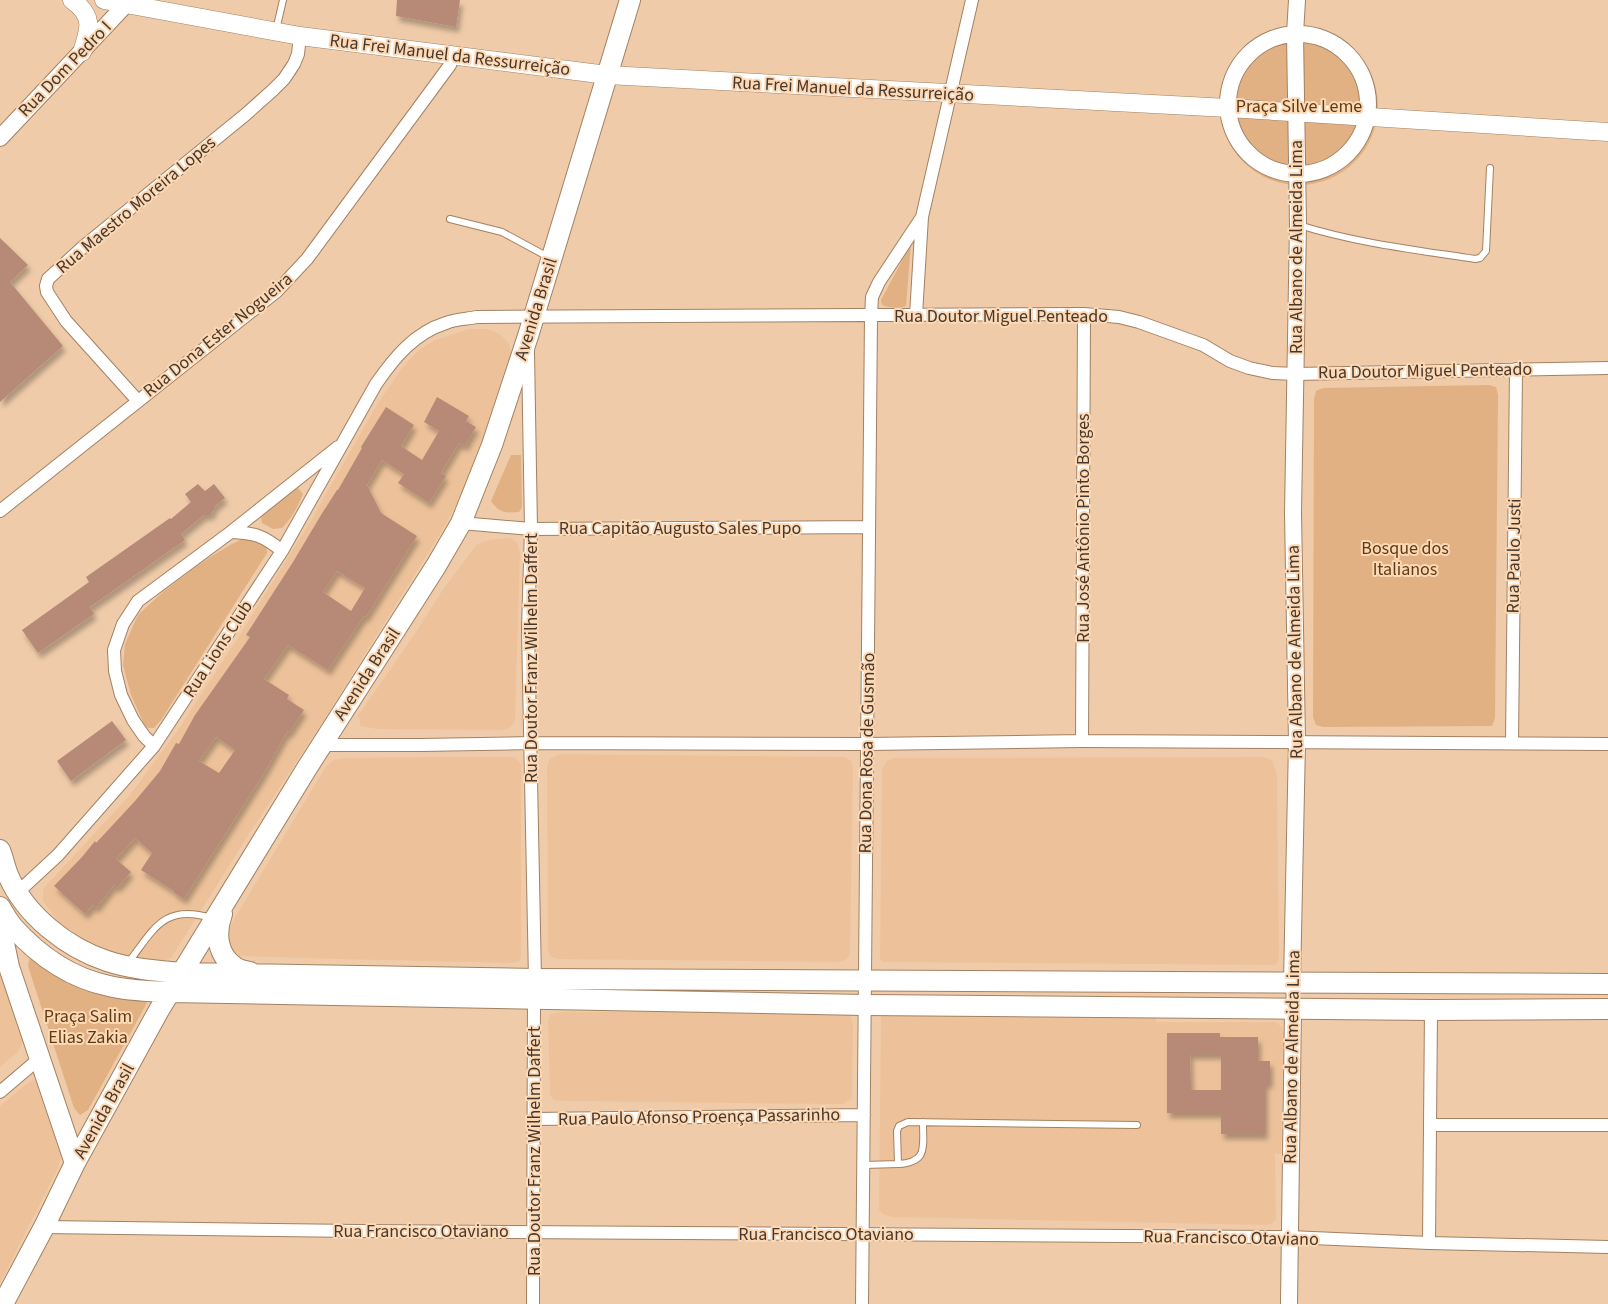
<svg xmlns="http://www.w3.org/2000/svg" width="1608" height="1304" font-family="'Source Sans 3',sans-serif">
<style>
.built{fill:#edc29a}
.green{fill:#e1b184}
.building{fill:#b78a77;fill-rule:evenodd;filter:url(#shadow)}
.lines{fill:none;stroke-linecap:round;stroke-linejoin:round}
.service-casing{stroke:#a38161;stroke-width:8}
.minor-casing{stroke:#a38161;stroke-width:14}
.tertiary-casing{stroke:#a38161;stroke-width:18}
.secondary-casing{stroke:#a38161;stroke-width:19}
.primary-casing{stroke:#a38161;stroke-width:22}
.service{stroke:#fff;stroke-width:6}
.minor{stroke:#fff;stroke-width:12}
.tertiary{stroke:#fff;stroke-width:16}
.secondary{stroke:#fff;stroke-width:18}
.primary{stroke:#fff;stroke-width:20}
.labels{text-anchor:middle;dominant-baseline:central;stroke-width:4;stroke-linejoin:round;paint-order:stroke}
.street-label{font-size:18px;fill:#47382b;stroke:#fdd8b5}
.park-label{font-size:18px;fill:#5f3b13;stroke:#fdd8b5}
</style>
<defs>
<filter id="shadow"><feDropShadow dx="3" dy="5.5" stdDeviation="2.5" flood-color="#0004"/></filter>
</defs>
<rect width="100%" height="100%" fill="#efcba9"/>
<!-- built -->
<path class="built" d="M469 329H486L496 332 503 337 509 344 511 353 481 447 461 496 440 534 322 723 249 834 171 958 163 961 136 959 117 955 92 946 58 921 43 901V889L130 795 178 730 241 633 310 522 378 403 405 364 420 349 435 340Z
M511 538 517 543 520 552 515 720 511 727 503 730 377 729 361 726 358 716 416 632 444 588 477 544 489 540Z
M560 754 845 757 851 761 853 768 850 953 847 959 840 962 557 959 550 956 548 950 547 765 551 758Z
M435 757H515L521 764V953L520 961 512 963 298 958 240 956 231 951 228 941 230 926 325 768 333 760 346 758Z
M1264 757 1272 760 1277 775 1279 956 1278 962 1275 965 889 962H884L880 959 882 769 887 761 894 758Z
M0 962 24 1039 18 1052 0 1067Z
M559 1012H844L850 1015 853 1024 852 1098 843 1104 560 1101 554 1100 550 1095 548 1020 551 1014Z
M882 1014 1156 1017V1022H1275L1281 1026 1284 1033 1281 1154H1275L1276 1219 1273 1223 1267 1225 892 1217 883 1214 879 1210 881 1017Z
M33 1080 39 1082 62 1147 61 1157 58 1168 0 1283V1106L25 1085Z"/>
<!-- green -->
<path class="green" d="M1220 106a79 79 0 1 1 158 0a79 79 0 1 1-158 0Z
M911 244 906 306C900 309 888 308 882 305L881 300Z
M1489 385 1496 387 1498 395 1495 718 1492 726 1323 727 1316 725 1313 717 1314 399 1316 391 1323 388Z
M511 455H521L522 507 519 512C505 513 499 513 491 501Z
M298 488 303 494C298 506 292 518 282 528L273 529 262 523 261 515 290 489Z
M244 538 266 543 267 553 161 720 154 728H148L144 724 131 695 123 665 125 644 138 615 164 591 201 563 230 545Z
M33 956 142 998 147 1003 88 1110 80 1115 74 1108 28 966 29 960Z"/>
<!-- building -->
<path class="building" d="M397 0H460L456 27 396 16Z
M0 238 28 265 10 282 63 346 0 402Z
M437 397 469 416 466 421 476 427 465 446 459 443 441 473 446 476 429 503 398 483 404 474 382 460 367 485 381 513 417 536 366 617 364 616 328 670 288 645 264 679 289 695 287 699 304 710 289 733 287 732 264 773 184 899 173 892 174 891 141 870 152 853 135 838 116 859 131 872 117 888 114 885 96 908 93 905 85 914 54 886 82 857 95 841 96 843 135 801 160 771 176 743 179 744 195 715 250 637 246 635 293 562 321 515 337 490H338L362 448 361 447 386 407 414 425 401 446 422 460 439 431 424 422ZM337 571 365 588 351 611 323 592ZM216 737 235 750 219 773 199 761Z
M198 484 205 491 214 484 225 498 214 507V510L210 515H204L181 534 185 540 90 607 94 614 38 653 22 630 89 582 86 577 170 518 171 519 191 502 185 494Z
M112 721 126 740 71 781 57 761Z
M1167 1033H1220V1037H1258V1061H1270V1083H1265V1134H1221V1113H1167ZM1190 1054H1221V1090H1191Z"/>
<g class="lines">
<defs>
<path id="service" d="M276 30 283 0
M450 219 502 232 550 258
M1299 225C1356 243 1416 250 1475 259L1480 258 1486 251 1490 168
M128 963C153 931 163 903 211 918
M898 1164C928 1162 923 1148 923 1122
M864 1165 898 1164 897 1131 899 1126 908 1122 1137 1125"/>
<path id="minor" d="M916 315 922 217 972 0
M528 352 531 529 528 629 535 979
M138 401 66 321 47 292 46 286 48 279 83 247 245 115 273 90 284 79 294 64 298 54 300 36
M0 511 277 291 307 259 450 65 453 55
M461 523 531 529 869 527
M231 532 338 447
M1082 741 1084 314
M1512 743 1516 369
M322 745H420L531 743 867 744 1082 741 1608 744
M154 746 144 736 133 720 121 695 115 671 114 650 123 624 138 601 231 532C254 533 263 535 282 551
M18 892 58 855 154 746 282 551 376 384C394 358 414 333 446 323 455 319 467 319 477 317L1084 314 1119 317 1139 322 1203 345 1230 361 1249 368 1272 373 1296 374 1608 368
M1292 982 1293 1009
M0 1092 40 1058
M534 1119 864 1115
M1431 1125H1608
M44 1227 357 1231 1289 1237 1429 1243 1608 1247
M1429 1243 1431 1010
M533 1304 534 998
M862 1304 871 316 872 297 879 282 922 217"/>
<path id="tertiary" d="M1228 104a70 70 0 1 1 140 0a70 70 0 1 1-140 0Z
M0 138 130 0
M1292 982 1297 742 1293 513 1298 224 1295 34 1297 0
M1289 1304 1293 1009"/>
<path id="secondary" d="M72 0C94 16 90 28 82 52
M104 0 300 36 607 75 1228 108 1608 132"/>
<path id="primary" d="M0 850C3 858 5 867 8 875 25 915 67 948 107 961 131 969 157 971 183 973L535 979 1608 984
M0 907C4 914 8 921 13 927 38 955 71 978 109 986 129 991 149 991 170 992L865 1005 1431 1010 1608 1009
M222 914C215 933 217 955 235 967 239 970 245 971 250 972
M5 915 4 943 9 967 75 1163
M3 1304 44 1227 75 1163 159 1010 307 768 436 566 461 523 492 445 528 336 630 0"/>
</defs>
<!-- service casing -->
<use href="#service" class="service-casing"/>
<!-- minor casing -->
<use href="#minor" class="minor-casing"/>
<!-- tertiary casing -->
<use href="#tertiary" class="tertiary-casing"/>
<!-- secondary casing -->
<use href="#secondary" class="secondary-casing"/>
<!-- primary casing -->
<use href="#primary" class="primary-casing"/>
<!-- service -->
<use href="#service" class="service"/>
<!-- minor -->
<use href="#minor" class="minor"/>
<!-- tertiary -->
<use href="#tertiary" class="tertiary"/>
<!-- secondary -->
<use href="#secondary" class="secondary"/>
<!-- primary -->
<use href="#primary" class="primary"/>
</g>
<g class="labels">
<!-- street labels -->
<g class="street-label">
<text transform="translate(450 55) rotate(7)">Rua Frei Manuel da Ressurreição</text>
<text transform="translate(65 69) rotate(-46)">Rua Dom Pedro I</text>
<text transform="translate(853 89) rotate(3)">Rua Frei Manuel da Ressurreição</text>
<text transform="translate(136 205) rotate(-40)">Rua Maestro Moreira Lopes</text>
<text transform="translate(1296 247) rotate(-90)">Rua Albano de Almeida Lima</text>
<text transform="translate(536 309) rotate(-73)">Avenida Brasil</text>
<text x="1001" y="316">Rua Doutor Miguel Penteado</text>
<text transform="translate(218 335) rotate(-39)">Rua Dona Ester Nogueira</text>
<text transform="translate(1425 371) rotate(-1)">Rua Doutor Miguel Penteado</text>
<text x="680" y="528">Rua Capitão Augusto Sales Pupo</text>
<text transform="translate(1083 528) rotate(-90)">Rua José Antônio Pinto Borges</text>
<text transform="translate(1514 556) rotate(-89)">Rua Paulo Justi</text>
<text transform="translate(218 649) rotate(-57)">Rua Lions Club</text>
<text transform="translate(1295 652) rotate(-91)">Rua Albano de Almeida Lima</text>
<text transform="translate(531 658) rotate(-90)">Rua Doutor Franz Wilhelm Daffert</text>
<text transform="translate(367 674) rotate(-57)">Avenida Brasil</text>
<text transform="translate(867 753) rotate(-89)">Rua Dona Rosa de Gusmão</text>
<text transform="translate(1292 1057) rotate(-89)">Rua Albano de Almeida Lima</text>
<text transform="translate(104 1111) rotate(-61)">Avenida Brasil</text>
<text transform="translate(699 1117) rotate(-1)">Rua Paulo Afonso Proença Passarinho</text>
<text transform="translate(534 1151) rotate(-90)">Rua Doutor Franz Wilhelm Daffert</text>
<text x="421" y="1231">Rua Francisco Otaviano</text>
<text x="826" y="1234">Rua Francisco Otaviano</text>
<text transform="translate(1231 1238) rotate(1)">Rua Francisco Otaviano</text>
</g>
<!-- park labels -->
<g class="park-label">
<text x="1299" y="106">Praça Silve Leme</text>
<text x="1405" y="548">Bosque dos<tspan x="1405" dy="21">Italianos</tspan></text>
<text x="88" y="1016">Praça Salim<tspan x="88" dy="21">Elias Zakia</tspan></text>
</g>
</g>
</svg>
